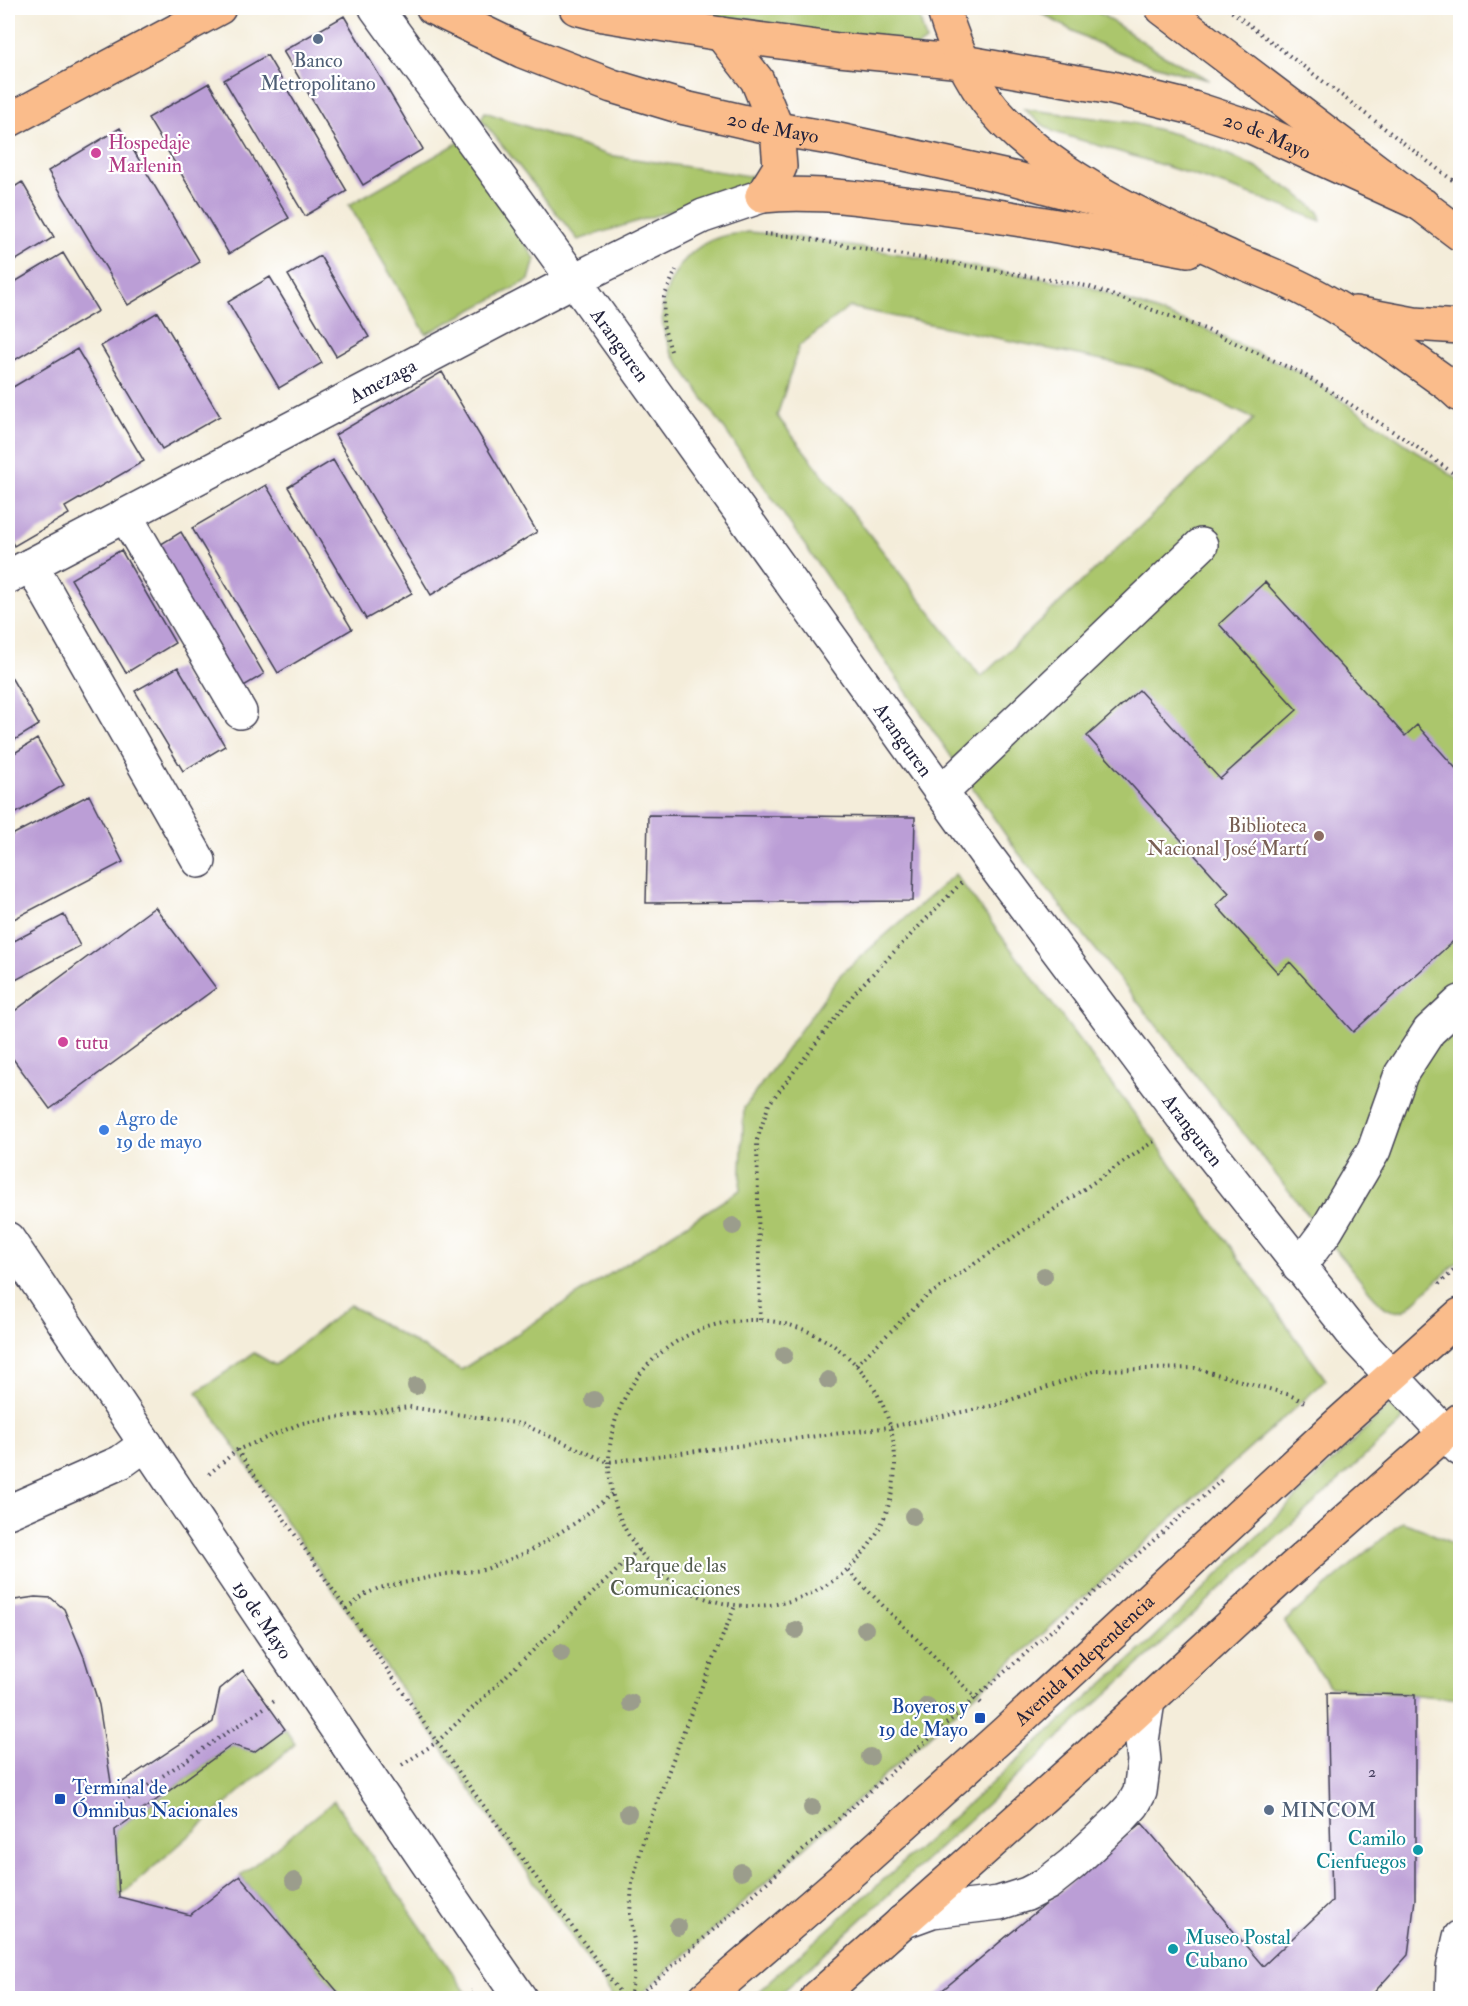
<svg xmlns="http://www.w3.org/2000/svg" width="1468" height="2006" font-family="'IM FELL Double Pica',serif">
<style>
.green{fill:#abc66c;stroke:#667454;stroke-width:1.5;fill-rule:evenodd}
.building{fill:#bb9ed6}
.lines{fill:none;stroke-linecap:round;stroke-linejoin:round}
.minor-casing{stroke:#424053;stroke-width:36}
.major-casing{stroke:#424053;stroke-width:36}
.highway-casing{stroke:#424053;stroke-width:36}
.path{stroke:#424053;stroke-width:4;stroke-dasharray:1.5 4.5;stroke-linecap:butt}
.minor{stroke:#fff;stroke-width:33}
.major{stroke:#fabc8b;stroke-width:33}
.highway{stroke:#fabc8b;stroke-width:33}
.tree{fill:#9b9d8c}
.service-dot{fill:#5c6f8a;stroke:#fff;stroke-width:2}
.hotel-dot{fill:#d1479c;stroke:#fff;stroke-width:2}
.education-dot{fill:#8d6e63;stroke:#fff;stroke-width:2}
.shop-dot{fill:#3f7fe0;stroke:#fff;stroke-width:2}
.transit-dot{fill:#1a4fb4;stroke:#fff;stroke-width:2}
.culture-dot{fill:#0f9aa8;stroke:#fff;stroke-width:2}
.labels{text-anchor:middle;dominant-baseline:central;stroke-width:4.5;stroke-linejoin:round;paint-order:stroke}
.number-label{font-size:16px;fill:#484162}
.service-label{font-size:20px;fill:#4e5e75;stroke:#fff}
.street-label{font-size:20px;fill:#22223b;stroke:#fff}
.hotel-label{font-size:20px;fill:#b23c85;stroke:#fff;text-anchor:start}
.education-label{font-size:20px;fill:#785e54;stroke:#fff;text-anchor:end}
.shop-label{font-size:20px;fill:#366cbe;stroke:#fff;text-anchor:start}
.park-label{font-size:20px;fill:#525b4c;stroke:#fff}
.transit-label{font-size:20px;fill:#164399;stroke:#fff;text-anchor:end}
.culture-label{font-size:20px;fill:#0d838f;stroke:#fff;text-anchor:end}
</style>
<rect width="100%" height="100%" fill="#fff"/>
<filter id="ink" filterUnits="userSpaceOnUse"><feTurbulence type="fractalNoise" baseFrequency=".0167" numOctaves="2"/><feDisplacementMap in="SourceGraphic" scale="12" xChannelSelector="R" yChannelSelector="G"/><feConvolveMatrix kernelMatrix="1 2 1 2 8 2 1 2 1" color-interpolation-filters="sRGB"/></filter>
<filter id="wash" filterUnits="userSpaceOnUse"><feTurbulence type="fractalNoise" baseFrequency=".008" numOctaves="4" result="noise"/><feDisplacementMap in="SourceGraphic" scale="24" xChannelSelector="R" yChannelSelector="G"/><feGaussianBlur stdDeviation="1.35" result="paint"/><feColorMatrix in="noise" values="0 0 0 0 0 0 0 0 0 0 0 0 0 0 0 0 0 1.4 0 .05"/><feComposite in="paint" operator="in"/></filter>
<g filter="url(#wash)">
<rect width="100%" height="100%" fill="#f4edda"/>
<!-- green -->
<path class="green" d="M648 8H917L926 41 916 48Z
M1034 8H1092L1160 53 1209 80C1147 66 1087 43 1034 8Z
M1024 109 1133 123 1175 134 1214 148 1259 169 1300 196 1319 212 1321 221C1233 186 1144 159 1054 132L1037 121Z
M485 112 608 155 756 177 753 185 578 240 481 119Z
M461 141 535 259 529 280 426 334 349 205Z
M749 232 791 236 1087 286 1205 329 1303 374 1460 481V1260L1405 1310C1389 1316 1379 1302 1369 1291L1016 850 671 352C669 344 664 334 663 326 658 289 683 250 717 238 727 234 739 234 749 232ZM849 307 1150 370 1254 419 981 677 777 416 799 346Z
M955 874 1154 1140 1326 1380 637 1998H614L197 1392 254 1353 275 1365 350 1305 461 1370 740 1190 744 1108 841 974Z
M1391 1406 1398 1407C1404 1413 1404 1419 1399 1425L776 1998H751L1153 1639 1384 1411Z
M1402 1522 1422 1529 1460 1547V1699L1330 1687 1284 1622Z
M285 1729 295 1744 119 1897 115 1830 232 1745 254 1752Z
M334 1801 470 1998H343L240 1876Z"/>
<g id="blocks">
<!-- building -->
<path class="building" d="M344 16 423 149 363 185 283 51Z
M267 55 347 191 305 216 224 80Z
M209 83 289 218 229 254 148 118Z
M120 128 200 262 128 305 48 171Z
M22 182 54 237 8 265V191Z
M63 253 98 311 8 364V286Z
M320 256 369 337 336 356 288 275Z
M270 277 322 363 279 388 228 302Z
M158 312 220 416 162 449 101 346Z
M77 349 144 461 65 507 69 514 14 546 8 534V390Z
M442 372 537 532 431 595 335 435Z
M333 460 412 593 366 619 288 487Z
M266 485 352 629 278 673 192 528Z
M181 532 264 674 237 690 153 549Z
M121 550 175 643 126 673 71 579Z
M1265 582 1405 736 1417 725 1460 773V935L1353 1032 1290 962 1278 973 1216 905 1229 893 1087 736 1139 690 1220 779 1297 710 1219 624Z
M178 667 225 746 183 771 135 691Z
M8 672 39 725 8 744Z
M37 739 64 785 8 818V757Z
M89 795 123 862 8 922V837Z
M648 815 915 817 913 901 646 903Z
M155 907 216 988 50 1109 8 1052V1016Z
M64 915 80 946 8 984V944Z
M35 1597 51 1598 64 1609 84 1657 99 1705 112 1789 213 1722 220 1689 243 1670 285 1729 254 1752 232 1745 115 1830 119 1897 190 1915 240 1876 343 1998H8V1601Z
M1327 1693 1415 1695V1899L1408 1955 1369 1998H933L1142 1823 1263 1966 1332 1901Z"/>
</g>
</g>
<g filter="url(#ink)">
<use href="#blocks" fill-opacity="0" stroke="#424053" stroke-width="1.5"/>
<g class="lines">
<defs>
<g id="minor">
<path id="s1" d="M376 8 574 280 987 856 1187 1123 1358 1340 1460 1449"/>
<path d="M125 515 240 712"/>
<path d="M31 565 199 861"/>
<path id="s2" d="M8 577 574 280 703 216 762 196"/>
<path d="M942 792 1201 545"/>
<path id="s3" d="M8 1239C179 1492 346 1747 520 1998"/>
<path d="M1299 1267 1326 1231 1374 1150 1401 1074 1429 1031 1460 1002"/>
<path d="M8 1512 121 1462 146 1444"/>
<path d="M902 1922 932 1911 999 1903 1027 1894 1048 1883 1072 1864 1123 1816 1133 1805 1140 1792 1144 1761 1142 1741 1148 1701"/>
<path d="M1452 1998 1453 1968 1460 1937"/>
</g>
<g id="major">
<path id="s4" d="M433 8 522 51 612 86 685 108 777 129 835 139 1017 179 1126 208"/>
<path id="s5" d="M576 8 603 15 721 34 839 50 963 62 1112 88 1193 108 1254 128 1423 205"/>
<path d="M943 8C955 49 974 91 1005 122 1066 184 1156 223 1234 259 1258 269 1282 278 1305 290 1356 316 1402 352 1449 385L1460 395"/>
<path d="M1162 8 1460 234"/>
<path d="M721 34 757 80 777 129 780 167 762 196"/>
<path d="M8 121 219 8"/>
<path d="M762 196C806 191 850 197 894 202 993 213 1090 232 1188 250"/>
<path d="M1355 313 1414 324 1460 327"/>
<path id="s6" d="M705 1998 845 1877 1007 1731 1336 1426 1460 1315"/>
</g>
<path id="highway" d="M817 1998 1082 1762 1278 1581 1460 1420"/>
</defs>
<!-- minor casing -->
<use href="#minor" class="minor-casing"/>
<!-- major casing -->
<use href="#major" class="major-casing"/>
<!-- highway casing -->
<use href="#highway" class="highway-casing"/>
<!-- path -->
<path class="path" d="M1227 8 1460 186
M764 234 791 236 1087 286 1205 329 1303 374 1411 443 1460 478
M671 351 663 325 664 297 676 270
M1439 1284 1460 1265
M609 1463a143 143 0 1 1 286 0a143 143 0 1 1-286 0Z
M760 1320 757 1140 769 1104 857 990 964 880
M856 1365 926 1297 1157 1139
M237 1450 437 1742 624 1998
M209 1474 237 1450 302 1423 409 1407 522 1424 608 1462 890 1427 996 1405 1097 1370 1195 1368 1287 1394 1307 1403
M848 1571 984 1706
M346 1609 366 1594 379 1588 446 1574 484 1570 530 1551 575 1523 612 1494
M402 1765 437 1742 638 1550
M113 1809 276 1700
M462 1998 472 1991
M630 1998 634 1975V1941L630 1914 632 1884 645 1834 686 1725 735 1606
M636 1998 1224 1478"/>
<!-- minor -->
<use href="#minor" class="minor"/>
<!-- major -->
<use href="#major" class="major"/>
<!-- highway -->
<use href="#highway" class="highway"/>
</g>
<!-- trees -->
<g class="tree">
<circle cx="733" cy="1226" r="9"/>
<circle cx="1044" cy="1276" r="9"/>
<circle cx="784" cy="1355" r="9"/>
<circle cx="828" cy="1380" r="9"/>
<circle cx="416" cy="1386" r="9"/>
<circle cx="594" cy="1400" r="9"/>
<circle cx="913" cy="1516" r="9"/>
<circle cx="865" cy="1629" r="9"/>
<circle cx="796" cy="1630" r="9"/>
<circle cx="561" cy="1653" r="9"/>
<circle cx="631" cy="1703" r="9"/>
<circle cx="927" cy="1706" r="9"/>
<circle cx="870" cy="1757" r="9"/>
<circle cx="812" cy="1808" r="9"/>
<circle cx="628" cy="1813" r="9"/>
<circle cx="741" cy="1872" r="9"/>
<circle cx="294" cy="1881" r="9"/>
<circle cx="678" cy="1927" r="9"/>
</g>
</g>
<!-- markers -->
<g class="service-dot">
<circle cx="318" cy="39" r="6"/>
<circle cx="1269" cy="1810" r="6"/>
</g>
<g class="hotel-dot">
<circle cx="96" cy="153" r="6"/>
<circle cx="63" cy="1042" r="6"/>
</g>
<circle class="education-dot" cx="1319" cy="836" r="6"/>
<circle class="shop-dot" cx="104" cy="1130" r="6"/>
<g class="transit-dot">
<rect x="974" y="1712" width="12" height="12" rx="3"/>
<rect x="54" y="1793" width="12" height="12" rx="3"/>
</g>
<g class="culture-dot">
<circle cx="1418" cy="1850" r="6"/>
<circle cx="1173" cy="1949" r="6"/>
</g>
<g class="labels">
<!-- number labels -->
<g class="number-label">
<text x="1372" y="1772">2</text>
</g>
<!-- service labels -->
<g class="service-label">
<text x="318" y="60">Banco<tspan x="318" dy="23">Metropolitano</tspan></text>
<text x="1281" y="1810" text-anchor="start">MINCOM</text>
</g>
<!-- street labels -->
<g class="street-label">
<text stroke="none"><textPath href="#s4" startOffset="362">20 de Mayo</textPath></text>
<text stroke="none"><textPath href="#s5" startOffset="705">20 de Mayo</textPath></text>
<text stroke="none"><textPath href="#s1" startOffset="416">Aranguren</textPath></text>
<text stroke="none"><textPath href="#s2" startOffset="423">Amezaga</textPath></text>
<text stroke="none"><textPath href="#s1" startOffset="902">Aranguren</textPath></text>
<text stroke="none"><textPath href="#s1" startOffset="1388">Aranguren</textPath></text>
<text stroke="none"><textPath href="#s3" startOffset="458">19 de Mayo</textPath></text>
<text stroke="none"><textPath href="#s6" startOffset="508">Avenida Independencia</textPath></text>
</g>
<!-- hotel labels -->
<g class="hotel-label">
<text x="108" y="142">Hospedaje<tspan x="108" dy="23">Marlenin</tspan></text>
<text x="75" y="1042">tutu</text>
</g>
<!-- education labels -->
<g class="education-label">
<text x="1307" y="825">Biblioteca<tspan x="1307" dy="23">Nacional José Martí</tspan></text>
</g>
<!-- shop labels -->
<g class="shop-label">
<text x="116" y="1118">Agro de<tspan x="116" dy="23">19 de mayo</tspan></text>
</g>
<!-- park labels -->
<g class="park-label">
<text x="675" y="1565">Parque de las<tspan x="675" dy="23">Comunicaciones</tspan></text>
</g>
<!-- transit labels -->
<g class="transit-label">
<text x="968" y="1706">Boyeros y<tspan x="968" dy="23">19 de Mayo</tspan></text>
<text x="72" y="1787" text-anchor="start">Terminal de<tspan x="72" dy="23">Ómnibus Nacionales</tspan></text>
</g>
<!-- culture labels -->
<g class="culture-label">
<text x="1406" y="1838">Camilo<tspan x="1406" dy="23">Cienfuegos</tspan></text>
<text x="1185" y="1937" text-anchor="start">Museo Postal<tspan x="1185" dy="23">Cubano</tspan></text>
</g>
</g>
<!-- margin -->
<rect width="1468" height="2006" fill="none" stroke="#fff" stroke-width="30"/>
</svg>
